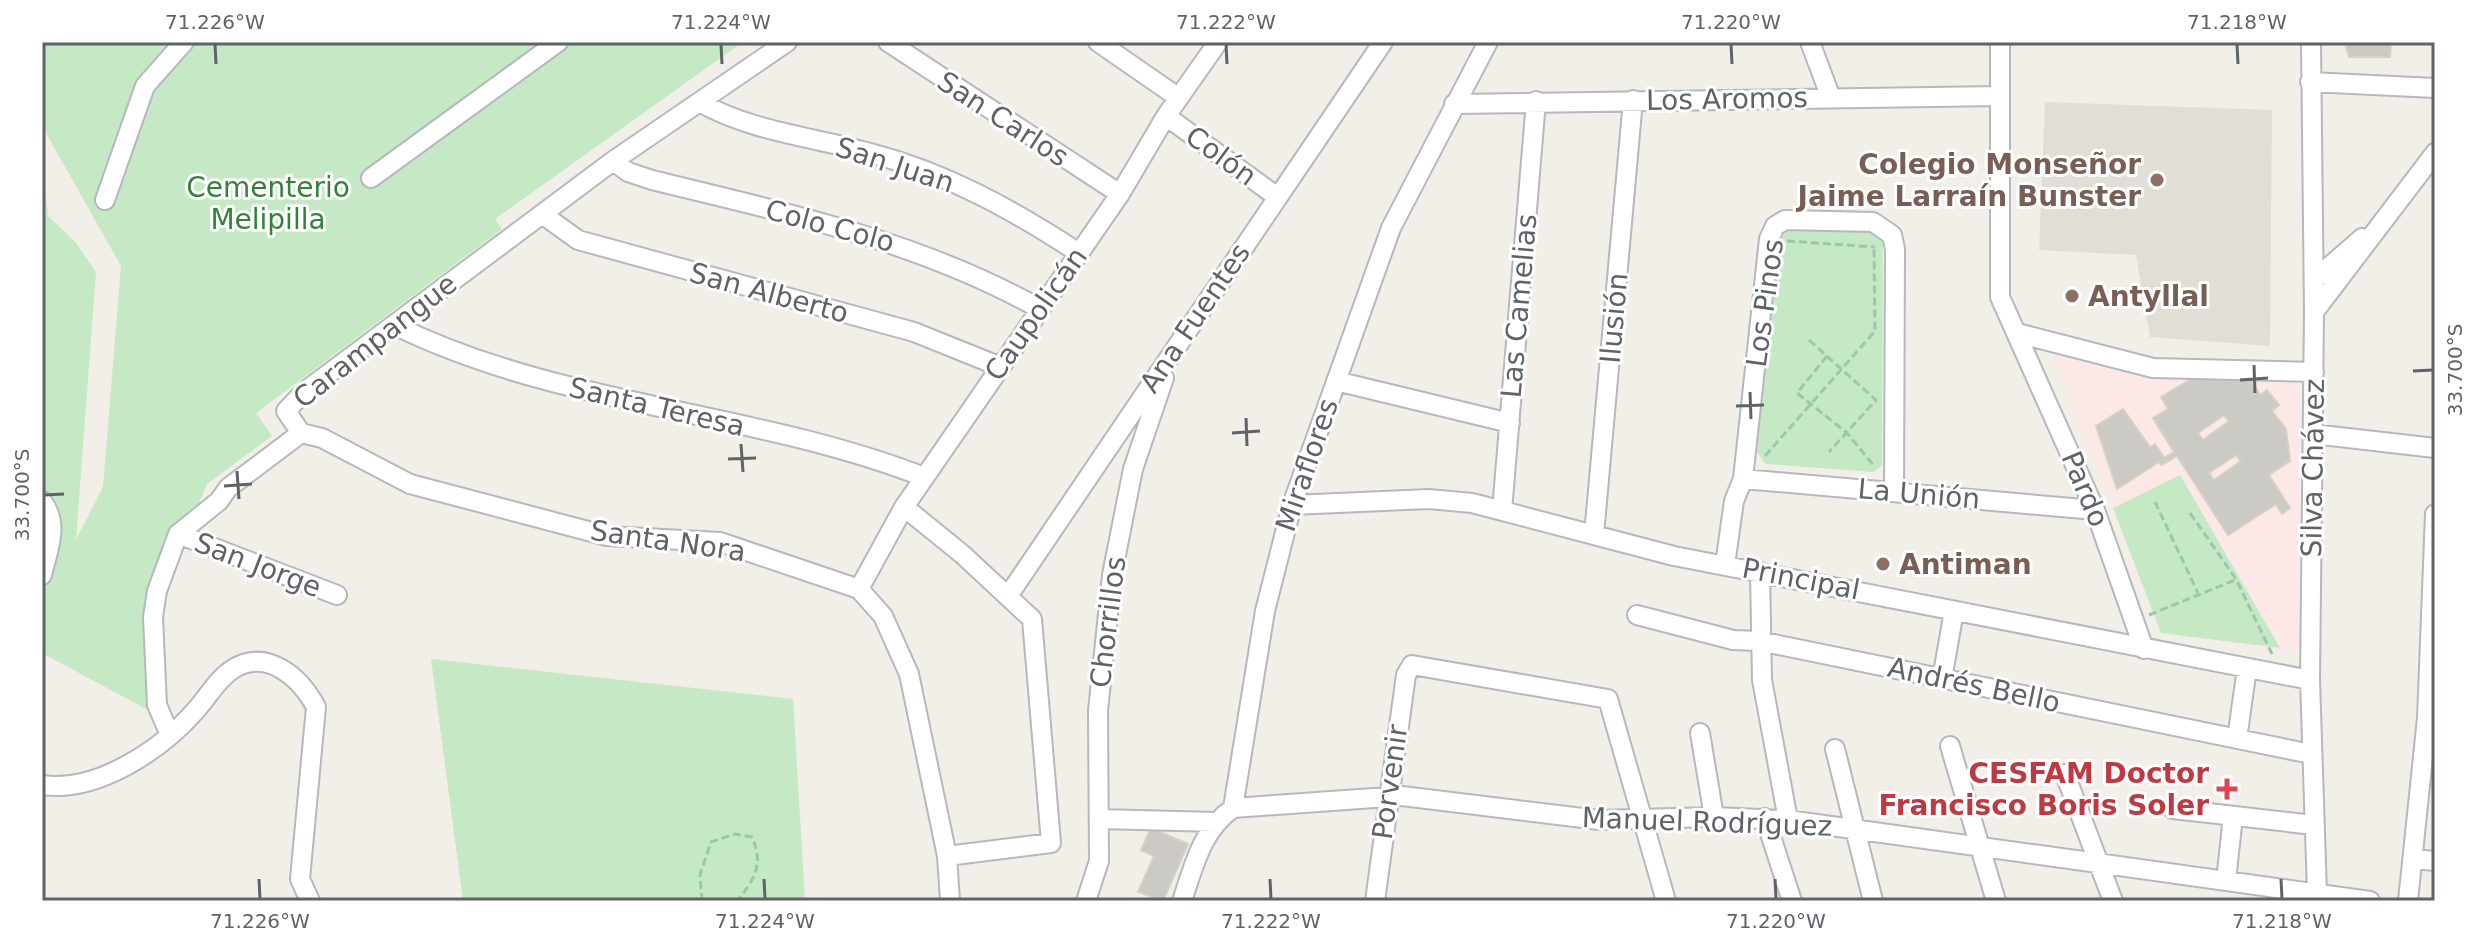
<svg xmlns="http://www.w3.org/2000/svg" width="2477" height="943" font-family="'DejaVu Sans',sans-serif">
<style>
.education{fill:#e1ded6}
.medical{fill:#fce8e6}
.green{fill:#c5e8c5}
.building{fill:#cccac5;stroke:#d6d1c6;stroke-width:2;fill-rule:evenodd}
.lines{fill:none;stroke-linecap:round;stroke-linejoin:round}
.minor-casing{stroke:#b5b8bc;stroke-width:22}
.path{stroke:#9cc7a9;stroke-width:3;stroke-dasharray:8 4;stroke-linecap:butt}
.minor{stroke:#fff;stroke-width:18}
.ticks{fill:none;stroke:#5f6368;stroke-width:3}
.education-dot{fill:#8d6e63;stroke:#fff;stroke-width:3}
.health-dot{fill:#e0444e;stroke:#fff;stroke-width:3}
.labels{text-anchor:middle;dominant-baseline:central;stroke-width:6;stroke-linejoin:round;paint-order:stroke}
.street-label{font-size:28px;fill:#5f6368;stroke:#fff}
.education-label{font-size:28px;font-weight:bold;fill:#785e54;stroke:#fff;text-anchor:start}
.park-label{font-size:28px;fill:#348238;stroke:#fff}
.health-label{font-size:28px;font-weight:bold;fill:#be3a42;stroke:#fff;text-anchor:end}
.neatline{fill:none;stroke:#5f6368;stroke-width:3}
.ticks-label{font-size:20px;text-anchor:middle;fill:#5f6368}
</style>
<rect width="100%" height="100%" fill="#f1efe8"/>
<!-- education -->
<path class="education" d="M2045 102 2272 110 2270 346 2150 337 2136 255 2039 250Z"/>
<!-- medical -->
<path class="medical" d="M2051 348 2300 379 2297 651 2161 633Z"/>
<!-- green -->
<path class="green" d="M42 42H743L495 219 502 229 256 413 272 436 207 484 158 602 161 717 42 653V161L48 216 76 243 96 272 76 540 103 487 121 266 42 126Z
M1789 227 1878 230 1883 243 1882 465 1874 472 1766 464 1755 449 1781 238Z
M2180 475 2280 648 2161 633 2113 508Z
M431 659 793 699 805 901H463Z"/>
<!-- building -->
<path class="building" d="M2345 42H2391L2390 57H2349Z
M2193 378H2248L2261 395 2267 390 2279 405 2272 411 2286 429 2290 461 2269 475 2290 508 2282 514 2276 504 2228 535 2177 456 2167 462 2164 458 2174 452 2153 418 2168 409 2161 397ZM2224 415 2229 421 2203 440 2198 433ZM2236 455 2241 461 2214 480 2209 473Z
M2123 409 2150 447 2155 444 2167 462 2161 465 2159 462 2117 489 2096 426Z
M1151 828 1188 844 1163 901 1138 892 1154 856 1141 850Z"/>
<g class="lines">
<defs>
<path id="minor" d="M888 42 1120 194
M1098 42 1179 98
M1810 42 1831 98
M2000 42V297L2095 510 2144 649
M2311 42 2314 312 2310 680 2317 893
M2310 82 2435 88
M701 103C753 132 814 137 870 153 947 173 1013 210 1079 253
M1454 104 2000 96
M1166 116 1276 196
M613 161 628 172 652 180C786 213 919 241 1040 309
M371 178 558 42
M105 200 145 86 184 42
M542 214 578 240 914 332 1001 367
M2314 280 2362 238
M2314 312 2435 153
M394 325C561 407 752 410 924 477
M2017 333 2153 368 2314 372
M1336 381 1510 423
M301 433 322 438 410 484 607 536 720 542 859 589 883 616 909 674 947 856 950 901
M2313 434 2435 448
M1743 479 2095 510
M42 501C60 525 48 549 42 575
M1292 505 1429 499 1472 503 1674 556 2310 680
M904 507 962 554 1032 619 1051 843 947 856
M1502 511 1536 101
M178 534 337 595
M1594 535 1633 100
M1725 565 1734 501 1743 479 1769 239 1775 226 1785 220 1873 222 1892 235 1895 249 1894 492
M1760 572 1762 680 1788 820
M859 589 904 507 1120 194 1166 116 1218 42
M1008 596 1383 42
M1637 615 1733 640 1759 641 2311 754
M1942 679 1954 611
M1700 733 1714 817
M170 735 157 705 153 617 157 591 178 534 219 501 228 488 301 433 286 411 304 392 613 161 787 42
M2237 739 2247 668
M1950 746 1996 901
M1835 749 1873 901
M2065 774 2113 901
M42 785C97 793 161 750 196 710 208 697 217 679 233 669 267 648 300 677 316 707L300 879 310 901
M1233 808 1402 796 1599 820 1714 817 1788 820 2370 901
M2173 809 2314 825
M1765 818 1792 901
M1099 819 1216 822
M2413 859 2435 861
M2226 881 2233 816
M1086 901 1099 861 1098 711 1112 575 1133 469 1164 378
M1182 901C1194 866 1201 831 1233 808L1265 611 1292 505 1391 228 1488 42
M1375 901 1406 675 1412 665 1608 699 1666 901
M2408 901 2427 718 2435 514"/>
</defs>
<!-- minor casing -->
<use href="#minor" class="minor-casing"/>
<!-- path -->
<path class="path" d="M1787 241 1875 247
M1809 340 1876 400 1829 452
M1827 356 1797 393 1847 433 1875 467
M1765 456 1875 331 1874 247
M2155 502 2198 593
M2190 513 2236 579 2272 654
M2149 615 2235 580
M702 901 700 875 711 842 735 834 752 837C764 864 755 879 737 901"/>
<!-- minor -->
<use href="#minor" class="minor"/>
</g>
<!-- ticks -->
<path class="ticks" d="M215 44 216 64M721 44 722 64M1226 44 1227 64M1731 44 1732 64M2237 44 2238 64M2254 365 2255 393M2413 371 2433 370M2240 380 2268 378M1750 392 1751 419M1736 406 1764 405M1246 418 1247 446M1232 433 1260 431M741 444 743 472M728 459 756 458M237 471 239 499M224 486 252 484M44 495 64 494M259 879 260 899M764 879 765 899M1270 879 1271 899M1775 879 1776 899M2281 879 2282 899"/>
<!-- markers -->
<g class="education-dot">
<circle cx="2157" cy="180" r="8"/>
<circle cx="2072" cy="296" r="8"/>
<circle cx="1883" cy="564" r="8"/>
</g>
<path class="health-dot" d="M2223 777h8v8h8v8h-8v8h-8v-8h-8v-8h8z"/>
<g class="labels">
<!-- street labels -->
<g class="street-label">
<text transform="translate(1727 99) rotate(-1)">Los Aromos</text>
<text transform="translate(1003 119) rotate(33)">San Carlos</text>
<text transform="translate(1221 156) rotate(36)">Colón</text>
<text transform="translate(895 165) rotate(18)">San Juan</text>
<text transform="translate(830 226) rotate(15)">Colo Colo</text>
<text transform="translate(769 293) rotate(15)">San Alberto</text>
<text transform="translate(1765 303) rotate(-82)">Los Pinos</text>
<text transform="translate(1519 306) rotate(-85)">Las Camelias</text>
<text transform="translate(1036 314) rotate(-55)">Caupolicán</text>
<text transform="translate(1195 318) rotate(-56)">Ana Fuentes</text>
<text transform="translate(1614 318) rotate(-85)">Ilusión</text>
<text transform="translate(375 341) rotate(-38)">Carampangue</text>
<text transform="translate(657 407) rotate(13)">Santa Teresa</text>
<text transform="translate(1307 465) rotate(-71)">Miraflores</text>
<text transform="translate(2313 468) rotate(-89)">Silva Chávez</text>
<text transform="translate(2085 489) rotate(67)">Pardo</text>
<text transform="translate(1919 494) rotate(5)">La Unión</text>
<text transform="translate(668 541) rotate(8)">Santa Nora</text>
<text transform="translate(258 565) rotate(21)">San Jorge</text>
<text transform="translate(1801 579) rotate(11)">Principal</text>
<text transform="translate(1108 622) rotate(-83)">Chorrillos</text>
<text transform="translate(1974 685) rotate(12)">Andrés Bello</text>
<text transform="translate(1390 782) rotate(-82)">Porvenir</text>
<text transform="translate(1707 822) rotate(2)">Manuel Rodríguez</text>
</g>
<!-- education labels -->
<g class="education-label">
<text x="2141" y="164" text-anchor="end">Colegio Monseñor<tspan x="2141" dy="32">Jaime Larraín Bunster</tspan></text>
<text x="2088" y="296">Antyllal</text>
<text x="1899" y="564">Antiman</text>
</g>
<!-- park labels -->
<g class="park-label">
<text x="268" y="187">Cementerio<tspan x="268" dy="32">Melipilla</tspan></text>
</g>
<!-- health labels -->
<g class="health-label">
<text x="2209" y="773">CESFAM Doctor<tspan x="2209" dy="32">Francisco Boris Soler</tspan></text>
</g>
</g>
<!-- border -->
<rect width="2477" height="943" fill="none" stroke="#ffffff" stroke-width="88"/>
<rect x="44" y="44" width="2389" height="855" class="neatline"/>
<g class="ticks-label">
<text x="215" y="29">71.226°W</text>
<text x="721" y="29">71.224°W</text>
<text x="1226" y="29">71.222°W</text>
<text x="1731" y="29">71.220°W</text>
<text x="2237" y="29">71.218°W</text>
<text transform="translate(2455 370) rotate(-90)" y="7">33.700°S</text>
<text transform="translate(22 495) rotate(-90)" y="7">33.700°S</text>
<text x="260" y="928">71.226°W</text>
<text x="765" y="928">71.224°W</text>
<text x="1271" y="928">71.222°W</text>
<text x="1776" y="928">71.220°W</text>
<text x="2282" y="928">71.218°W</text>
</g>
</svg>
